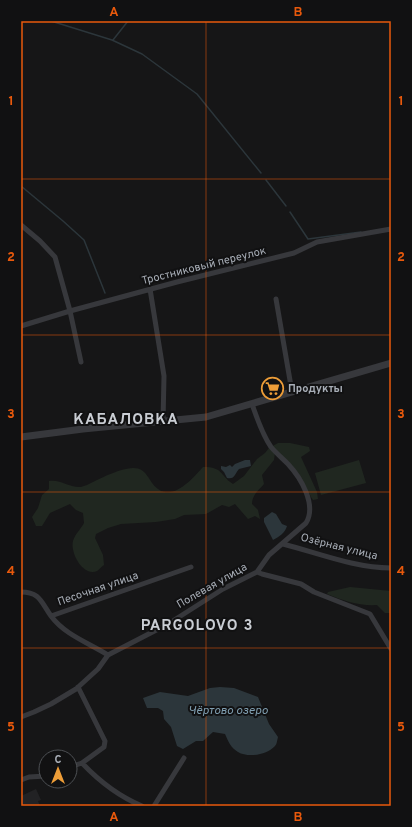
<svg xmlns="http://www.w3.org/2000/svg" width="412" height="827" font-family="Overpass,sans-serif">
<style>
.built{fill:#222224}
.green{fill:#202720}
.water{fill:#2c363b}
.lines{fill:none;stroke-linecap:round;stroke-linejoin:round}
.stream{stroke:#2c363b;stroke-width:1.5}
.minor{stroke:#37383c;stroke-width:5}
.tertiary{stroke:#37383c;stroke-width:7}
.grid{fill:none;stroke:#e8590c;stroke-width:1;stroke-opacity:0.55}
.labels{text-anchor:middle;dominant-baseline:central;stroke-width:4;stroke-linejoin:round;paint-order:stroke}
.street-label{font-size:11px;fill:#a8aeb7;stroke:#111112}
.poi-label{font-size:11px;font-weight:bold;fill:#a8aeb7;stroke:#111112;text-anchor:start}
.water-label{font-size:12px;font-style:italic;fill:#809fb1;stroke:#111112}
.district-label{font-size:15px;font-weight:bold;letter-spacing:1px;fill:#c9cdd3;stroke:#111112}
.neatline{fill:none;stroke:#e8590c;stroke-width:1.5}
.grid-label{font-size:13px;text-anchor:middle;font-weight:bold;fill:#e8590c}
</style>
<rect width="100%" height="100%" fill="#161617"/>
<!-- built -->
<path class="built" d="M36 789 41 800 38 801 40 806H21V796Z"/>
<!-- green -->
<path class="green" d="M278 443H290L309 447 310 451 301 457 317 492 318 499 313 500C303 484 294 460 275 452L274 460 262 475 264 484C258 491 252 495 252 504L258 510 260 519 255 516 248 519 235 504 229 507 222 505 206 514 184 515 175 519 156 522 121 524 108 528 96 534 95 538 103 555 104 565C102 566 99 570 97 571 83 577 70 553 73 541 75 534 81 529 84 523L83 513 76 510 70 504 50 513 42 526H36L32 517 38 508 42 495 49 489V481C61 479 69 488 81 487 85 486 89 484 93 482 103 477 122 468 133 468 148 468 148 482 158 489 174 501 194 477 203 467 224 467 219 475 233 484L244 476 257 459 265 453 269 448Z
M359 460 366 483 321 495 315 473Z
M350 587 391 591V613H385L377 605C359 606 344 601 327 594L328 592Z"/>
<!-- water -->
<path class="water" d="M245 460H250L251 466 239 469C235 473 235 480 227 478L224 472 221 469V466L226 467 230 465 232 467 235 464Z
M272 512 276 514 282 524 287 526C285 533 279 537 273 540L264 522V518Z
M220 687 234 688 258 697 269 724 278 737C277 740 277 744 275 746 267 755 248 758 238 752 231 748 228 741 225 734L213 732 203 741H196L183 749 177 746 171 727 164 719 163 711 158 708H147L143 698 160 692 188 696 210 688Z"/>
<g class="lines">
<!-- stream -->
<path class="stream" d="M51 21 112 40 142 54 197 94 261 173
M113 40 128 21
M266 180 286 206
M21 186 63 221 84 240 105 293
M290 212 308 239 361 232"/>
<!-- minor -->
<path class="minor" d="M21 225 40 241 55 257 70 311 81 362
M150 289 164 376 163 422
M276 299 292 392
M21 326 70 311 177 282 294 253 317 242 391 229
M252 404C257 418 262 434 271 447 276 453 282 458 288 464 301 478 317 505 306 523L269 555 257 572
M283 544C318 553 355 568 391 568
M21 592C40 592 41 602 51 616L191 567
M51 616C65 635 89 643 108 655
M21 717 34 712 51 704 76 689 98 669 108 655 168 624 223 589 257 572 262 574 301 584 314 592 370 614 391 649
M82 763C99 781 118 796 142 806
M70 767 82 763 104 747 105 741 78 687
M21 780 29 777 46 776
M154 806 184 758"/>
<!-- tertiary -->
<path class="tertiary" d="M21 437 83 429 206 417 391 363"/>
</g>
<!-- grid -->
<path class="grid" d="M206 21V806M21 179H391M21 335H391M21 492H391M21 648H391"/>
<!-- icons -->
<defs>
<symbol id="supermarket-ring" viewBox="-11 -11 22 22"><circle r="9.5" fill="#111112" stroke="#ed9d38" stroke-width="1.5"/><path d="M-6-5.5h2.5l.6 2H6L4.5 2H-2.5L-4.4-4H-6ZM-1.5 3.2a1.3 1.3 0 1 0 .1 0ZM3 3.2a1.3 1.3 0 1 0 .1 0Z" fill="#ed9d38"/></symbol>
</defs>
<g fill-rule="evenodd">
<use href="#supermarket-ring" x="260" y="376" width="25" height="25"/>
</g>
<g class="labels">
<!-- street labels -->
<g class="street-label">
<text transform="translate(204 266) rotate(-14)">Тростниковый переулок</text>
<text transform="translate(339 547) rotate(14)">Озёрная улица</text>
<text transform="translate(212 586) rotate(-30)">Полевая улица</text>
<text transform="translate(98 589) rotate(-19)">Песочная улица</text>
</g>
<!-- poi labels -->
<g class="poi-label">
<text x="288" y="389">Продукты</text>
</g>
<!-- water labels -->
<g class="water-label">
<text x="228" y="711">Чёртово озеро</text>
</g>
<!-- district labels -->
<g class="district-label">
<text x="126" y="420">КАБАЛОВКА</text>
<text x="197" y="626">PARGOLOVO 3</text>
</g>
</g>
<!-- border -->
<rect width="412" height="827" fill="none" stroke="#111112" stroke-width="44"/>
<!-- north arrow -->
<g transform="translate(58 769)"><circle r="19" fill="#111112" stroke="#4d5054"/>
<path d="M0-3L7 15L0 10L-7 15Z" fill="#ed9d38"/>
<text y="-6" font-size="11" font-weight="bold" text-anchor="middle" fill="#a8aeb7">С</text>
</g>
<rect x="22" y="22" width="368" height="783" class="neatline"/>
<g class="grid-label">
<text x="114" y="16">A</text>
<text x="298" y="16">B</text>
<text x="11" y="105">1</text>
<text x="401" y="105">1</text>
<text x="11" y="261">2</text>
<text x="401" y="261">2</text>
<text x="11" y="418">3</text>
<text x="401" y="418">3</text>
<text x="11" y="575">4</text>
<text x="401" y="575">4</text>
<text x="11" y="731">5</text>
<text x="401" y="731">5</text>
<text x="114" y="821">A</text>
<text x="298" y="821">B</text>
</g>
</svg>
